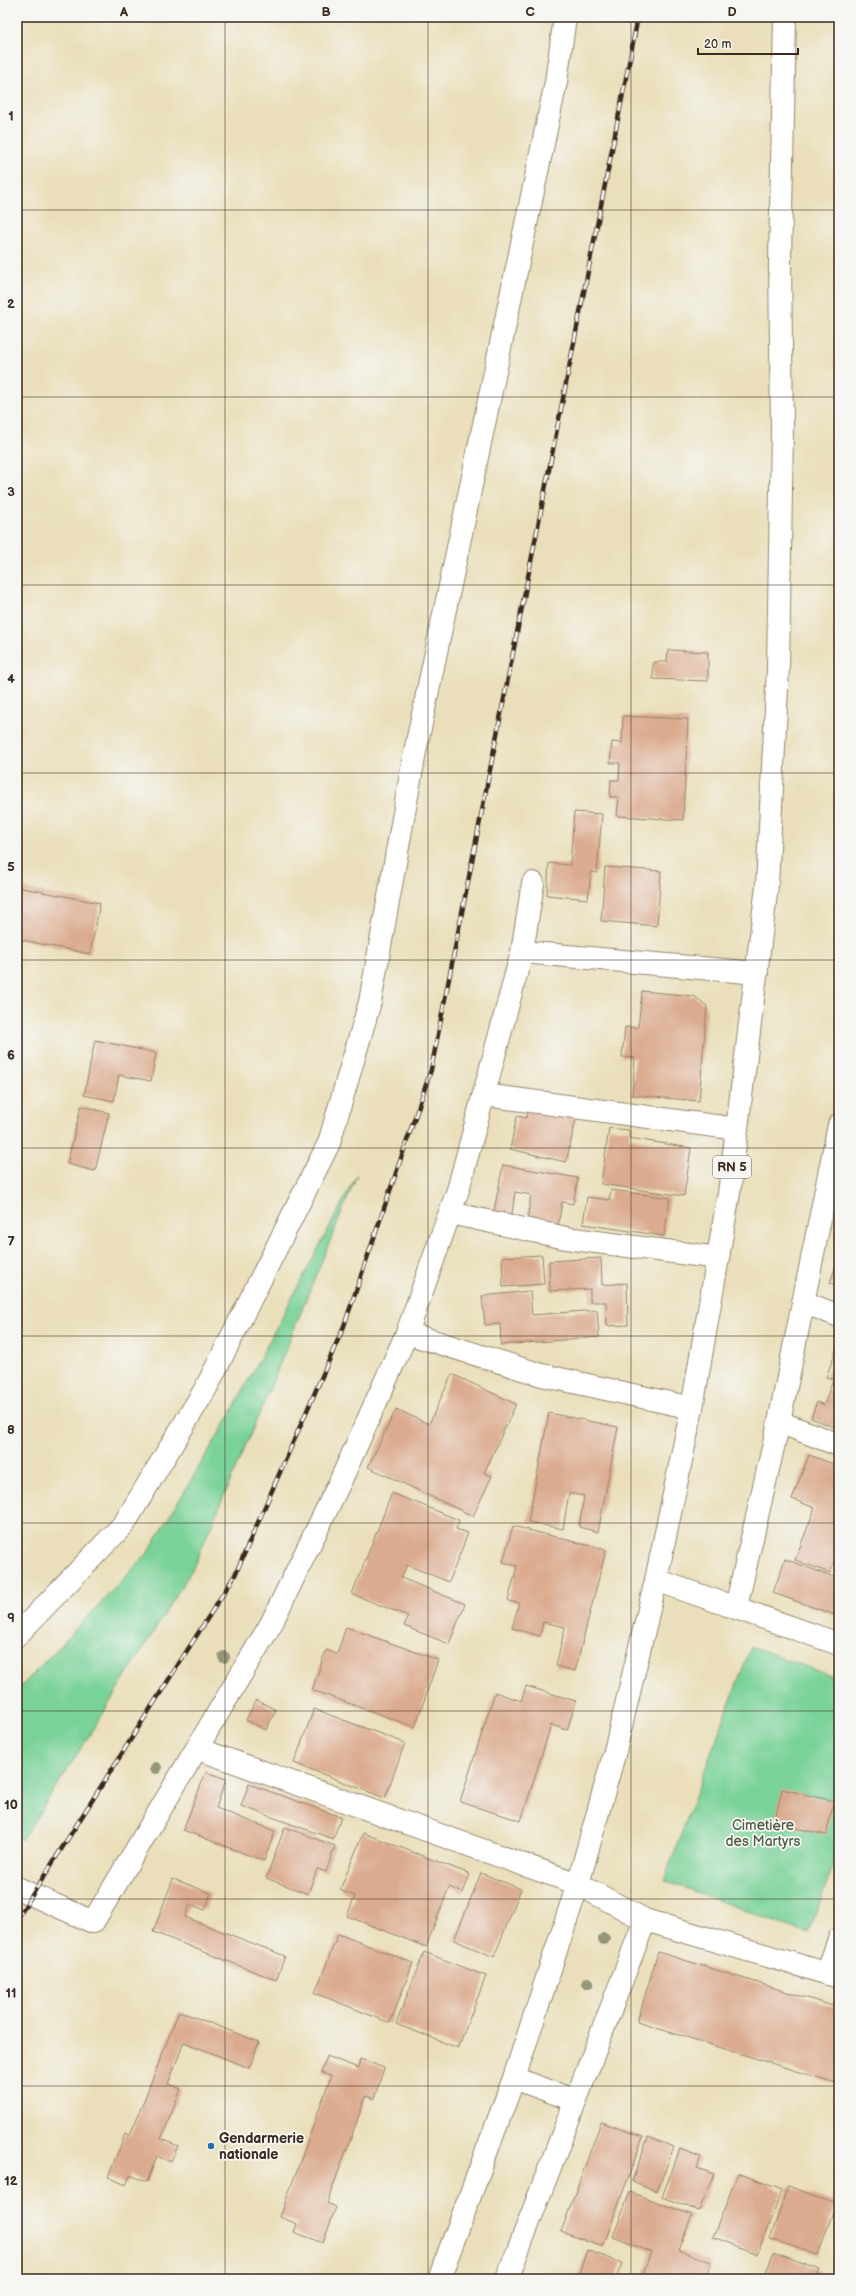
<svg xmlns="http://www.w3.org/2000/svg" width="856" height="2296" font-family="'Balsamiq Sans',sans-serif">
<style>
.green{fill:#79d298;stroke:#5a7e5b}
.building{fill:#dbab8f}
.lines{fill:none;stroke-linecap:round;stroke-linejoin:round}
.minor-casing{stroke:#92846c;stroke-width:24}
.major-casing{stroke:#92846c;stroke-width:24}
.minor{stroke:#fff;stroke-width:22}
.major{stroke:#fff;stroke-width:22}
.rail-casing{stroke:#3b2a1e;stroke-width:4.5}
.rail{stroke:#f6f6f2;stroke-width:3;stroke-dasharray:9;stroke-linecap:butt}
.tree{fill:#949779}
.grid{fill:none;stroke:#3b2a1e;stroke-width:1;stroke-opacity:0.55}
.poi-dot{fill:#1f6fb2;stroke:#f6f6f2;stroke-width:1.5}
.labels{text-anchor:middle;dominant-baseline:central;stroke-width:3.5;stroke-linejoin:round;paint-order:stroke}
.shield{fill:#f6f6f2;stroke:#73675e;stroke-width:1}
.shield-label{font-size:13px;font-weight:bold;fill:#3b2a1e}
.park-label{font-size:14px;fill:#4e5c43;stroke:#f6f6f2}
.poi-label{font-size:14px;font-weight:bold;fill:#3b2a1e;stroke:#f6f6f2;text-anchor:start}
.neatline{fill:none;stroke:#3b2a1e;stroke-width:1.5}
.grid-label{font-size:13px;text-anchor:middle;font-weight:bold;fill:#3b2a1e}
</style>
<rect width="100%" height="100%" fill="#f6f6f2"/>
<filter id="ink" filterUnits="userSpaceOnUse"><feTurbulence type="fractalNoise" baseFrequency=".025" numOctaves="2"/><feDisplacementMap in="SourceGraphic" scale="8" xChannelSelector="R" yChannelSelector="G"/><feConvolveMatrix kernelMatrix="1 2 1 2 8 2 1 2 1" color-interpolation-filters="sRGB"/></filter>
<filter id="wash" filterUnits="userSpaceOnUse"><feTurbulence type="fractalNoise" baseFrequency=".012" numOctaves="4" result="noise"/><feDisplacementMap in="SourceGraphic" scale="16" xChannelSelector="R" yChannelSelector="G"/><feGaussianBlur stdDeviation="0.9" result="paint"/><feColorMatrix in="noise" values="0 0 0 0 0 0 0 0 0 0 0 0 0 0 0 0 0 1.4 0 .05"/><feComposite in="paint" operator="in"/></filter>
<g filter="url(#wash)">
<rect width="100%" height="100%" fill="#eadfba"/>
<!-- green -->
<path class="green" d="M357 1175 263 1405 193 1568 89 1736 22 1840 17 1837V1691L147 1554 230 1415Z
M751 1646 839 1679V1850L808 1934 664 1880Z"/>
<g id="blocks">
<!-- building -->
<path class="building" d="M668 650 708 652V681L653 679V662H667Z
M623 716 688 719 683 820 617 816 619 797H610L611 780H619L620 763H610L612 742 622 743Z
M574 812 602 814 597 873 591 872 588 899 547 895 549 863 570 865Z
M605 867 661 871 657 926 601 921Z
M17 887 100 903 90 954 17 939Z
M642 991 694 996 707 1006 699 1101 632 1095 635 1058 622 1057 625 1027 638 1028Z
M95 1040 156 1053 151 1081 119 1075 114 1101 84 1095Z
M81 1106 109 1113 95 1171 67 1164Z
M529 1108 576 1119 566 1162 510 1149 517 1116 526 1118Z
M609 1128 629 1130V1138L691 1148 684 1196 601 1184Z
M503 1165 578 1178 573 1204 562 1202 558 1226 527 1221 531 1195 515 1192 512 1214 494 1211Z
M611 1190 670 1198 664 1236 583 1224 587 1197 609 1200Z
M542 1255 544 1284 503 1287 502 1257Z
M839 1256V1286L830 1283Z
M601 1258 602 1285 627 1283 628 1325 607 1326 606 1302H590V1289L550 1291 549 1261Z
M530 1291 532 1315 597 1310 599 1337 501 1345 500 1324 485 1325 482 1296Z
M839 1343V1429L811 1418 817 1402 824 1405 833 1379 826 1377Z
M452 1374 516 1404 484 1473 492 1476 473 1516 368 1467 396 1409 429 1424Z
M549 1413 618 1427 598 1532 579 1527 584 1496 569 1493 563 1529 528 1522Z
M809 1455 839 1466V1549L830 1573 795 1560 815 1508 792 1499Z
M392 1493 459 1520 456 1529 468 1533 449 1582 407 1565 401 1578 465 1604 449 1644 404 1626 408 1616 352 1594Z
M513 1526 606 1550 575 1671 556 1666 565 1627 543 1622 540 1636 512 1628 519 1603 508 1601 517 1566 503 1562Z
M785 1559 839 1579V1604L835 1615 773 1593Z
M346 1627 438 1660 415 1727 312 1690 326 1650 337 1654Z
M526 1686 576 1701 567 1730 551 1725 521 1821 460 1802 495 1692 521 1701Z
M256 1700 276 1710 266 1730 246 1720Z
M314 1709 405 1743 385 1798 294 1763Z
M206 1772 226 1779 216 1808 275 1831 264 1861 183 1830Z
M249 1784 341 1817 333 1839 241 1806Z
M782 1789 834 1801 826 1835 774 1823Z
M285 1827 335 1846 326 1872 317 1869 308 1894 266 1878Z
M363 1833 470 1874 463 1893 449 1887 426 1947 347 1916 355 1896 340 1890Z
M481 1873 521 1889 494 1957 454 1940Z
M173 1879 211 1893 205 1910 190 1904 185 1917 285 1956 276 1980 153 1932Z
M338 1934 413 1963 390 2023 315 1993Z
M424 1952 486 1976 458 2048 396 2024Z
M658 1952 839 2008V2084L637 2022Z
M179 2011 259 2042 249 2068 184 2042 168 2084 181 2089 161 2139 178 2146 171 2162 157 2156 147 2182 130 2175 126 2185 108 2177 125 2134 130 2136Z
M327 2056 358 2068 360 2059 384 2068 374 2099 366 2096 327 2203 336 2207 323 2243 294 2232 297 2224 280 2217 331 2076 321 2073Z
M839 2103V2115L835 2114Z
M601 2122 643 2137 603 2247 561 2232Z
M648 2137 674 2147 657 2191 632 2181Z
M680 2149 701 2157 697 2168 714 2174 699 2211 662 2197Z
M738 2173 782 2190 757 2254 713 2237Z
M788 2186 836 2203 818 2255 770 2239Z
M630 2192 692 2215 678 2250 711 2262 705 2279H641L651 2252 613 2237Z
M587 2250 622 2263 616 2279H577Z
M773 2253 820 2270 816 2279H764Z
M839 2264V2279H834Z"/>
</g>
</g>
<g filter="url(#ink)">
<use href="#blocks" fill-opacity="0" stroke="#92846c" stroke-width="1"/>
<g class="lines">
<defs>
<path id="minor" d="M522 952 757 973
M485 1095 737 1129
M450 1213 566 1238 719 1258
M803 1302 839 1316
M407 1333 542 1375 692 1408
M779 1422 839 1445
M656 1580 839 1644
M736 1607 779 1422 839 1125
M17 1635 124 1524 206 1388 329 1143 370 1002 415 752 556 82 565 17
M198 1749 578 1884 645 1920 839 1977
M17 1888 93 1922 271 1624 340 1482 407 1333 458 1190 522 952 533 883
M827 1974 839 1939
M514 2078 576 2101
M507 2279 645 1920"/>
<path id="major" d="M439 2279 514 2078 578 1884 615 1751 656 1580 692 1408 729 1193 767 886 778 668 782 430 780 262 785 17"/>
</defs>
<!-- minor casing -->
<use href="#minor" class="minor-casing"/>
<!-- major casing -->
<use href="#major" class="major-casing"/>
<!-- minor -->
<use href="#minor" class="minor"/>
<!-- major -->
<use href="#major" class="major"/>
<defs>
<path id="rail" d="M17 1919 235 1575 344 1326 431 1070 638 17"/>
</defs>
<!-- rail casing -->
<use href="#rail" class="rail-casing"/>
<!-- rail -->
<use href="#rail" class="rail"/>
</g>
<!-- trees -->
<g class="tree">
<circle cx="224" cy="1657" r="6"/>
<circle cx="156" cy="1768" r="6"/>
<circle cx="604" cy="1939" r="6"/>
<circle cx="588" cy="1983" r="6"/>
</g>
</g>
<!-- grid -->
<path class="grid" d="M225 17V2279M428 17V2279M631 17V2279M17 210H839M17 397H839M17 585H839M17 773H839M17 960H839M17 1148H839M17 1336H839M17 1523H839M17 1711H839M17 1899H839M17 2086H839"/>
<!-- markers -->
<circle class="poi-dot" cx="211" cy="2146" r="4"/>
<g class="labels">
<!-- shield labels -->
<rect class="shield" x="713" y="1156" width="38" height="22" rx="3"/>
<g class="shield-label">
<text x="732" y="1167">RN 5</text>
</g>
<!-- park labels -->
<g class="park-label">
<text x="763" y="1825">Cimetière<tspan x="763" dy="16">des Martyrs</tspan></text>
</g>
<!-- poi labels -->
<g class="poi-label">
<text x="219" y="2138">Gendarmerie<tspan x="219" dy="16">nationale</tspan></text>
</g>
</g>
<!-- margin -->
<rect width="856" height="2296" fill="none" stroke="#f6f6f2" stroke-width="44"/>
<!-- scale -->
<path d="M698 48v6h100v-6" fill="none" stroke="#3b2a1e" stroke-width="2"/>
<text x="704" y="48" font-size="12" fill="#3b2a1e" stroke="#f6f6f2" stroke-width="3" paint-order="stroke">20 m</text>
<rect x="22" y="22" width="812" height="2252" class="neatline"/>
<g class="grid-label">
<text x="124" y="16">A</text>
<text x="326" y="16">B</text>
<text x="530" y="16">C</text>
<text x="732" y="16">D</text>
<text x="11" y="120">1</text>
<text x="11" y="308">2</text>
<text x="11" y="496">3</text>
<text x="11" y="683">4</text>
<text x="11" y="871">5</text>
<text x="11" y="1059">6</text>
<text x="11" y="1246">7</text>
<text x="11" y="1434">8</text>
<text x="11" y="1622">9</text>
<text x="11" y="1809">10</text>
<text x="11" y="1997">11</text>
<text x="11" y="2185">12</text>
</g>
</svg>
